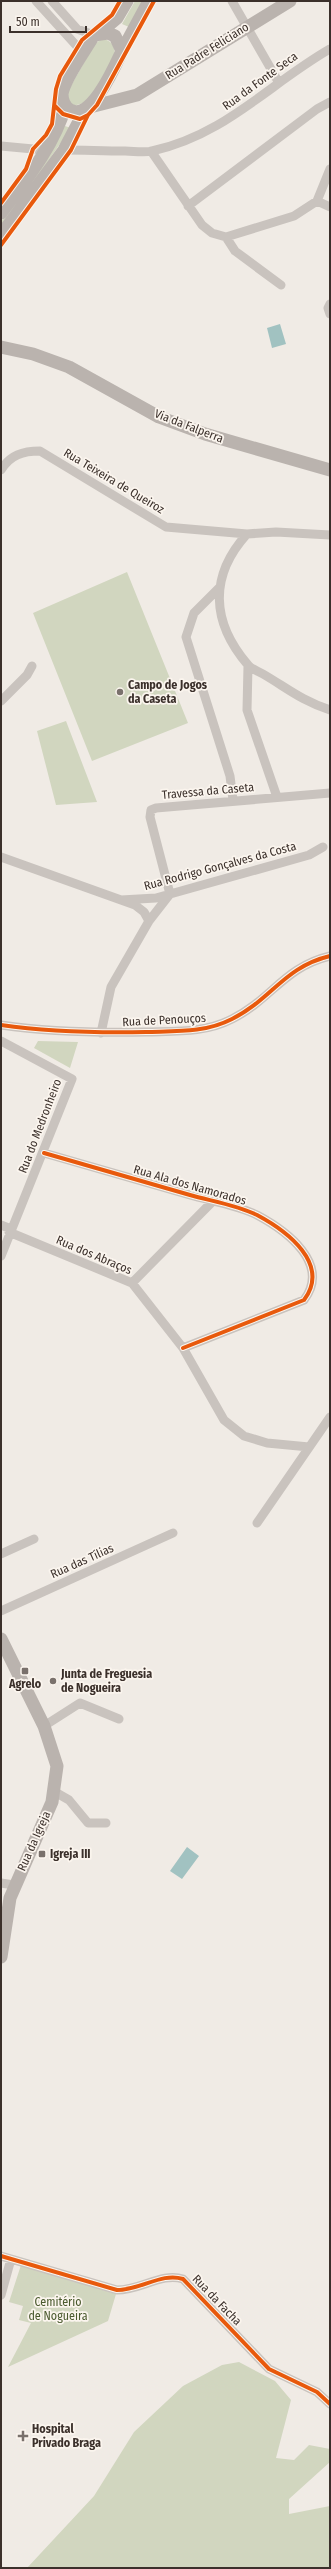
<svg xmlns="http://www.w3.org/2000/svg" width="331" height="2569" font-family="'Fira Sans Condensed',sans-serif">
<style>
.green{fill:#d1d6bf}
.water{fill:#a1c2c1}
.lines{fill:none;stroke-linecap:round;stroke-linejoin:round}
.street{stroke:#c9c3be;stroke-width:9}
.secondary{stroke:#bab3ae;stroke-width:13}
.cycleway-casing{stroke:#fbf5ee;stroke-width:6}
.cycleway{stroke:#e8590c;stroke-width:4}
.poi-dot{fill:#7a716c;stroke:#fbf5ee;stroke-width:1.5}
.labels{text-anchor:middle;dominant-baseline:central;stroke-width:3.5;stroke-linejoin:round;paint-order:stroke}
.street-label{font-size:12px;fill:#3b302b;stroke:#fbf5ee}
.poi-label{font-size:12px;font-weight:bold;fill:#3b302b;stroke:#fbf5ee;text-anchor:start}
.park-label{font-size:12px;fill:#4a5a2e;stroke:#fbf5ee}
</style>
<rect width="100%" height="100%" fill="#f0ebe5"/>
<!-- green -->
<path class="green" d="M135 1H144L129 27 122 24Z
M101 39C111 40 114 44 115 54L91 101 73 106 68 99V91L94 45Z
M65 126 71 128 1 229V222L33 179Z
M127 572 188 723 92 761 33 613Z
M66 721 97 802 56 805 37 731Z
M38 1041 78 1042 70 1068 34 1048Z
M21 2265 116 2294 108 2321 8 2367 31 2323 19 2320 23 2306 9 2302Z
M239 2362 275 2381 291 2400 276 2458 294 2460 309 2445 330 2449V2462L289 2499V2514L330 2506V2568H27L94 2496 134 2432 183 2386 222 2365Z"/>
<!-- water -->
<path class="water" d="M280 324 286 344 272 348 267 328Z
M187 1847 199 1856 182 1879 170 1871Z"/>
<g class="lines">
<!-- street -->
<path class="street" d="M36 1 84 54
M52 1 77 29 94 35
M232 1 279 83
M1 146 44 150
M64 150C84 150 104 151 125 151 133 151 144 153 152 151 225 135 269 84 330 49
M151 151 202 225 212 233 226 237 294 216 317 201 330 169
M317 201 330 207
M188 206 317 109 330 102
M226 237 235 251 281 285
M330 304 328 308 330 314
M1 470C10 455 23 451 40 451L166 527 247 534
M330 535 276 532 247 534C209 576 211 622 248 665 251 669 258 671 263 674 287 688 302 701 330 710
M219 588 194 613 186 637 230 776 233 800
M248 666 247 710 277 797
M1 701 27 675 32 666
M1 857 135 905 144 912 149 921
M170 894 150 817 151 810 156 808 330 793
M121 900 156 898 309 855 323 847
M1 1025C50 1032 97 1033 146 1032 176 1031 205 1033 232 1019 272 999 284 967 330 956
M101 1033 111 987 149 921 170 894
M1 1041 72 1079 1 1256
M44 1153C93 1167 141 1181 190 1195 211 1201 237 1205 257 1215 287 1231 331 1264 304 1300L183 1348
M1 1225 11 1229
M9 1232 132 1283 183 1348 224 1420 244 1436 267 1443 309 1447
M132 1283 213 1201
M257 1523 330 1417
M1 1554 34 1539
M1 1611 173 1533
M44 1726 80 1703 119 1719
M55 1792 69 1800 88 1823H106
M1 1883 14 1885
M1 2256 117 2290C141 2290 162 2272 183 2279L269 2369 317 2392 330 2404
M1 2295 11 2259"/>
<!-- secondary -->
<path class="secondary" d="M108 33 115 36 122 51C115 66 91 122 70 110 64 106 62 101 62 94 64 79 86 49 94 35Z
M98 34 117 18 127 1
M122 51 149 1
M90 107 137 95 290 1
M1 213C25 181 54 146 65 107
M1 235 64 150 85 110
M1 347 33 354 69 367 159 417 205 434 330 470
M1 1639 44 1726 57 1766 52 1802 10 1898 1 1957"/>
<defs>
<path id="cycleway" d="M55 106 63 114 80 119 88 115 97 105 154 1
M1 203 26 169 33 149 46 135 52 124 56 89 60 76 82 40 112 15 120 1
M1 245 71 150 88 115
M1 1025C50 1032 97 1033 146 1032 176 1031 205 1033 232 1019 272 999 284 967 330 956
M44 1153C93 1167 141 1181 190 1195 211 1201 237 1205 257 1215 287 1231 331 1264 304 1300L183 1348
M1 2256 117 2290C141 2290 162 2272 183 2279L269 2369 317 2392 330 2404"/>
</defs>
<!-- cycleway casing -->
<use href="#cycleway" class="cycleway-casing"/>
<!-- cycleway -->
<use href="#cycleway" class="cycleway"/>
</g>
<!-- markers -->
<g class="poi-dot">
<circle cx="120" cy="692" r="4"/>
<rect x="21" y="1667" width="8" height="8" rx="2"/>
<circle cx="53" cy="1681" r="4"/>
<rect x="38" y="1850" width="8" height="8" rx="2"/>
<path d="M21 2430h4v4h4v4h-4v4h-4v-4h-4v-4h4z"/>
</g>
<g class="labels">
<!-- street labels -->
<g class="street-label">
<text transform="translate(207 51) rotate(-32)">Rua Padre Feliciano</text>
<text transform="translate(260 81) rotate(-36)">Rua da Fonte Seca</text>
<text transform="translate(189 426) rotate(21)">Via da Falperra</text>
<text transform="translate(114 481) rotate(31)">Rua Teixeira de Queiroz</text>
<text transform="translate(208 791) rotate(-5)">Travessa da Caseta</text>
<text transform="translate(220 866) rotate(-15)">Rua Rodrigo Gonçalves da Costa</text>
<text transform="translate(164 1020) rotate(-3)">Rua de Penouços</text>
<text transform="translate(40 1126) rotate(-69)">Rua do Medronheiro</text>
<text transform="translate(190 1185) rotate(16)">Rua Ala dos Namorados</text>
<text transform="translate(94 1255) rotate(23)">Rua dos Abraços</text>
<text transform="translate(82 1561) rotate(-24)">Rua das Tílias</text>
<text transform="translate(34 1841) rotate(-66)">Rua da Igreja</text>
<text transform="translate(217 2300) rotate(46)">Rua da Facha</text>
</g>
<!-- poi labels -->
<g class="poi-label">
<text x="128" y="685">Campo de Jogos<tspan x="128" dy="14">da Caseta</tspan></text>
<text x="61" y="1674">Junta de Freguesia<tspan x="61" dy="14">de Nogueira</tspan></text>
<text x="25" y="1684" text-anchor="middle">Agrelo</text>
<text x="50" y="1854">Igreja III</text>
<text x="32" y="2429">Hospital<tspan x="32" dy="14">Privado Braga</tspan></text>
</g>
<!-- park labels -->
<g class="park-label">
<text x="58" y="2302">Cemitério<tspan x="58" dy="14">de Nogueira</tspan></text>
</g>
</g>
<!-- border -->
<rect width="331" height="2569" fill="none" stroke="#3b302b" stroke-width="4"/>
<!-- scale -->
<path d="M10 26v6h76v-6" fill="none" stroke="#3b302b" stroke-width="2"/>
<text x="16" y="26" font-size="12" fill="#3b302b" stroke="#fbf5ee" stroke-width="3" paint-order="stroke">50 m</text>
</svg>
